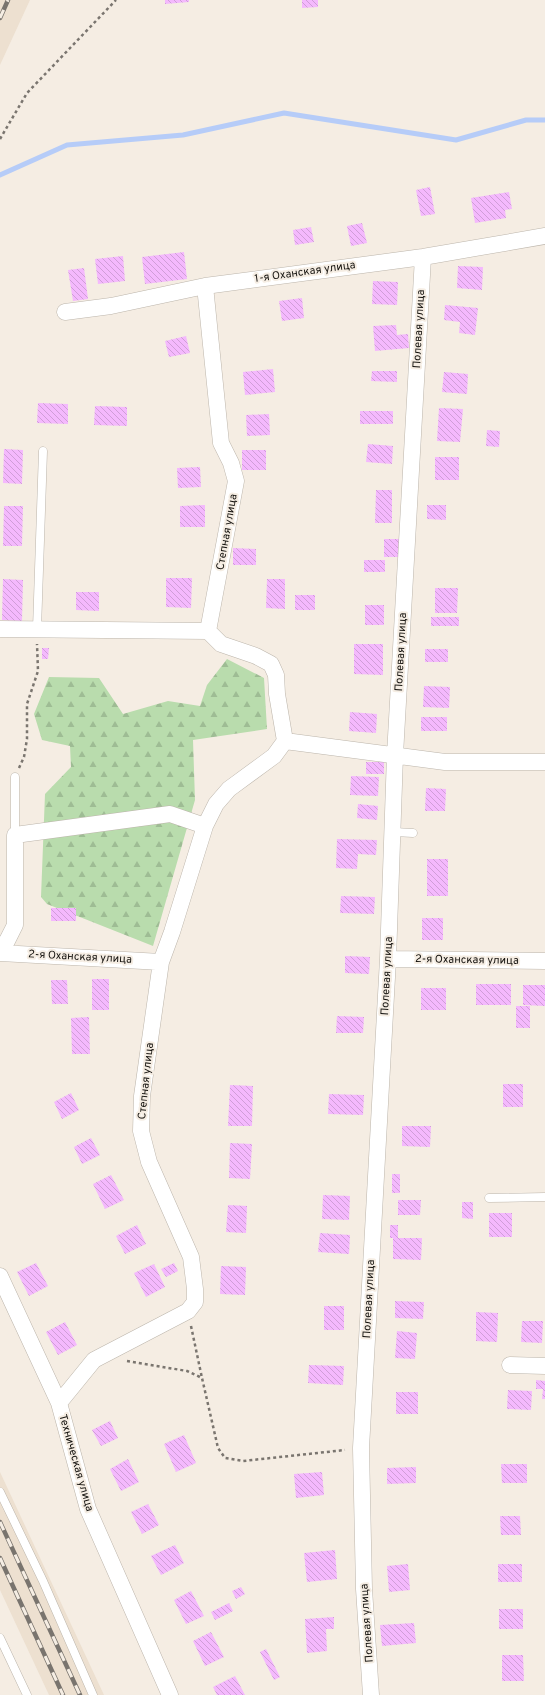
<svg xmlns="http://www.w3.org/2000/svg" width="545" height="1695" font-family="Overpass,sans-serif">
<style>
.built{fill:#ede0d0}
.forest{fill:url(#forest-firs)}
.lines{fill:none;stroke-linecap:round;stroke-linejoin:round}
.stream{stroke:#b6ccf8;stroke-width:5}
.building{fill:url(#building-back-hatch)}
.service-casing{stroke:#bcb5ab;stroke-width:9}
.minor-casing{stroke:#bcb5ab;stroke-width:17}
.path{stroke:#7a756f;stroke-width:2.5;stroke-dasharray:3 3;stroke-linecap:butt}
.service{stroke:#fff;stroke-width:8}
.minor{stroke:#fff;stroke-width:16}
.rail-casing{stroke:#79746e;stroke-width:4.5}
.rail{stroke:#f5ede3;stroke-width:3;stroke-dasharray:9;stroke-linecap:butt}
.labels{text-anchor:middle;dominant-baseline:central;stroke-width:4;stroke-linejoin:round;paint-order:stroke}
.street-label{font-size:11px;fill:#14120e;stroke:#f5ede3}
</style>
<defs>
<pattern id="forest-firs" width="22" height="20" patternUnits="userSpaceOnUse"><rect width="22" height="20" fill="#b9dcad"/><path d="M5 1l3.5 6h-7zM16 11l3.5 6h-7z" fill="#9ebc94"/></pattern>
<pattern id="building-back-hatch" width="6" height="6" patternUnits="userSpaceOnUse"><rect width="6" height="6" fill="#f4b9fd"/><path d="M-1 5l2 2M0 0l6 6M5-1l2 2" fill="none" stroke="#d09ed8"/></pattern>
</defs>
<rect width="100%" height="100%" fill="#f5ede3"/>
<!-- built -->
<path class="built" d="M0 0H30L0 65Z
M0 1472 104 1695H49L0 1590Z"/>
<!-- forest -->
<path class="forest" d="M227 659 264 678 267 729 193 740 195 800 153 946 47 904 41 897 45 794 71 767 70 746 42 740 34 714 49 677 99 678 123 714 168 701 200 706 207 685Z"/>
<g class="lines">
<!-- stream -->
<path class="stream" d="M0 175 67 145 183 135 284 113 456 140 526 120H545"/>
</g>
<!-- building -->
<path class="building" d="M165 0H189V2L165 4Z
M302 0H318V7L302 8Z
M430 187 435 214 421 216 416 190Z
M509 192 512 209 505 210 506 218 475 223 471 198Z
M362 223 367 243 351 246 347 226Z
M311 227 314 242 295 245 293 230Z
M184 252 187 279 145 284 142 257Z
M123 256 125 281 98 284 95 259Z
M458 266 483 267 482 290 457 288Z
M84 268 88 299 73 301 68 270Z
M373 281 398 282 397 305 372 304Z
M302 298 304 318 282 321 279 301Z
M445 305 478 308 475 335 459 333 460 322 444 320Z
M396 325 397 335 408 334 409 348 375 351 373 326Z
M186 336 190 353 169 357 165 341Z
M273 369 275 392 245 395 243 372Z
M372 371H397V382L371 381Z
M444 372 468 374 467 394 442 392Z
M38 403 68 404V424L37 423Z
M95 406 127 407V426L94 425Z
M439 408 463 409 460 442 437 441Z
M360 411H393V424H360Z
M269 414 270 435 247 436 246 415Z
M487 430 500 431 499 447 486 446Z
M368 444 393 446 392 464 366 462Z
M4 449 23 450 22 484 3 483Z
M242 450H266V470H242Z
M435 457H459V480H435Z
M200 467 201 487 178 488 177 468Z
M376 490H392V523H375Z
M205 505V527H180V506Z
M427 505H446V520L427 519Z
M4 506H23L22 546H3Z
M384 539H403V557H384Z
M233 548 256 549V565H233Z
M364 560H385V572H364Z
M166 578H192L191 608 166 607Z
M3 579 23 580 22 621 2 620Z
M267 579H285V609L266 608Z
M435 588H458L457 613H435Z
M76 592H99V611L76 610Z
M295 595H315V610H295Z
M365 605H384V625H365Z
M431 617H459V626H431Z
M354 644H383V675L354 674Z
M42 648H49L48 659H42Z
M425 649H448V662H425Z
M424 686 450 687 449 708 423 707Z
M350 712 377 714 376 733 349 731Z
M421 717H447V731H421Z
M366 762H384V774H366Z
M351 776 379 777 378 796 350 795Z
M426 788 446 789 445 811H425Z
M358 804 378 806 377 820 357 818Z
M337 839 377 840 376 855 358 854 357 869 336 868Z
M427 859H448V896H427Z
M341 896 375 897 374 914 340 913Z
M51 908H76V921H51Z
M422 918H443V940H422Z
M345 956 370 957 369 974 345 973Z
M92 979H109V1010H92Z
M51 980H67L68 1004H52Z
M476 984H511V1005H476Z
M523 985H545V1006L523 1005Z
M421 988H446V1010H421Z
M516 1006H530V1028H516Z
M337 1016 364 1017 363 1033H336Z
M89 1017 90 1054H72L71 1018Z
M503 1084H523V1107H503Z
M230 1085 253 1086 252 1126H228Z
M71 1093 79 1110 62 1119 54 1102Z
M329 1094 364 1095 363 1115 328 1114Z
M402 1126H431L430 1147 402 1146Z
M91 1138 100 1155 82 1164 74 1147Z
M230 1143 252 1144 250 1179 229 1178Z
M392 1174H400V1193H392Z
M111 1175 124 1200 105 1209 93 1184Z
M323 1195 350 1196 349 1220 322 1219Z
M398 1200H421L420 1215H398Z
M462 1202H473V1219L462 1218Z
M228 1205 247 1206 246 1233 226 1232Z
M489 1213H512V1237H489Z
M137 1225 146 1244 125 1254 116 1236Z
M390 1225H398V1238H422L421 1260 393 1259V1238H390Z
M320 1233 350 1235 349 1254 318 1252Z
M36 1263 48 1286 29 1296 17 1272Z
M174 1263 178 1271 166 1277 161 1269Z
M154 1264 165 1287 146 1297 134 1273Z
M221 1266 246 1267 245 1295 220 1294Z
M395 1301 424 1302 423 1319 395 1318Z
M324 1306H344V1330H324Z
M476 1312 498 1313 497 1342 476 1341Z
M522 1321H543L542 1343 521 1342Z
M65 1322 77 1345 58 1355 46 1332Z
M397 1331 417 1333 415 1359 395 1358Z
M309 1365 344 1366 343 1385 308 1383Z
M536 1380 545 1381V1399H542L543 1389H536Z
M508 1390 532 1391 531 1410 507 1409Z
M396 1392H418V1414H396Z
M110 1421 118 1438 101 1446 92 1430Z
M184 1435 196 1463 176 1472 164 1444Z
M128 1459 139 1482 121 1491 110 1469Z
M501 1464H527V1483H502Z
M416 1467V1483L387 1484V1468Z
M322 1472 324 1495 296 1498 294 1474Z
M148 1504 159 1525 142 1534 131 1512Z
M500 1516H520L521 1535H501Z
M175 1545 184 1563 161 1575 151 1556Z
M335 1550 337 1579 307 1582 304 1553Z
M408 1564 410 1590 389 1592 387 1566Z
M498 1564H522V1582H498Z
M241 1587 245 1594 236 1599 232 1591Z
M191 1591 204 1616 186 1624 174 1600Z
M229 1603 233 1611 215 1620 211 1612Z
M499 1609H523V1629H499Z
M334 1617V1629H326L327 1651 307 1653 305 1619Z
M414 1623 416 1643 382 1646 380 1625Z
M211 1632 224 1657 205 1666 193 1641Z
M266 1649 280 1677 274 1680 260 1652Z
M502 1655H523L524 1681H502Z
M235 1676 245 1695H217L213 1687Z"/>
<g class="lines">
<defs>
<path id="service" d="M37 629 43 451
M394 832 413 833
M15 835V777
M489 1198 545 1197
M0 1492 43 1581 93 1695
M0 1638 27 1695"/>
<path id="minor" d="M205 286 221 443 231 463 236 481 208 631 221 644 256 656 271 664 276 675 277 694 285 741
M65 312 111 306 205 286 423 257 545 236
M0 629 208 631
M0 947 7 941 15 925V835L170 814 205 826
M0 953 161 962
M388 959 545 961
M0 1276 59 1403 88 1509 170 1695
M510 1365 545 1366
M59 1403 94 1360 188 1311 195 1302V1289L191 1257 149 1162 141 1131 142 1096 161 962 172 932 205 826 216 804 229 789 274 756 285 741 445 762H545
M371 1695 364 1589 361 1448 388 959 395 755 423 257"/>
</defs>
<!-- service casing -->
<use href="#service" class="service-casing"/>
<!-- minor casing -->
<use href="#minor" class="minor-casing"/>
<!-- path -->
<path class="path" d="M0 139 27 93 116 0
M19 768 24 757 27 739V704L38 671 37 644
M191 1326 202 1378
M127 1361 187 1371 202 1378 218 1448 225 1458 243 1461 345 1450"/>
<!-- service -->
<use href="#service" class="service"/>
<!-- minor -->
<use href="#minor" class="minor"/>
<defs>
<path id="rail" d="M0 18 8 0
M0 1522 80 1695
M0 1558 63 1695"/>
</defs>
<!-- rail casing -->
<use href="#rail" class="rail-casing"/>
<!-- rail -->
<use href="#rail" class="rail"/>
</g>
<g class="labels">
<!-- street labels -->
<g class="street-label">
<text transform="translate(305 272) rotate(-8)">1-я Оханская улица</text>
<text transform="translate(419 329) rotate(-87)">Полевая улица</text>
<text transform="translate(227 532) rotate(-80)">Степная улица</text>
<text transform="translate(401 652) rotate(-87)">Полевая улица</text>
<text transform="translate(80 957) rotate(3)">2-я Оханская улица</text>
<text transform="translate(467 960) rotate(1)">2-я Оханская улица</text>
<text transform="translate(387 976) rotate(-87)">Полевая улица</text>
<text transform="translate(146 1081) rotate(-84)">Степная улица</text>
<text transform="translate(369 1299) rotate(-87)">Полевая улица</text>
<text transform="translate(76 1463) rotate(74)">Техническая улица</text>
<text transform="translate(367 1623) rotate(-94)">Полевая улица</text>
</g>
</g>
</svg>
